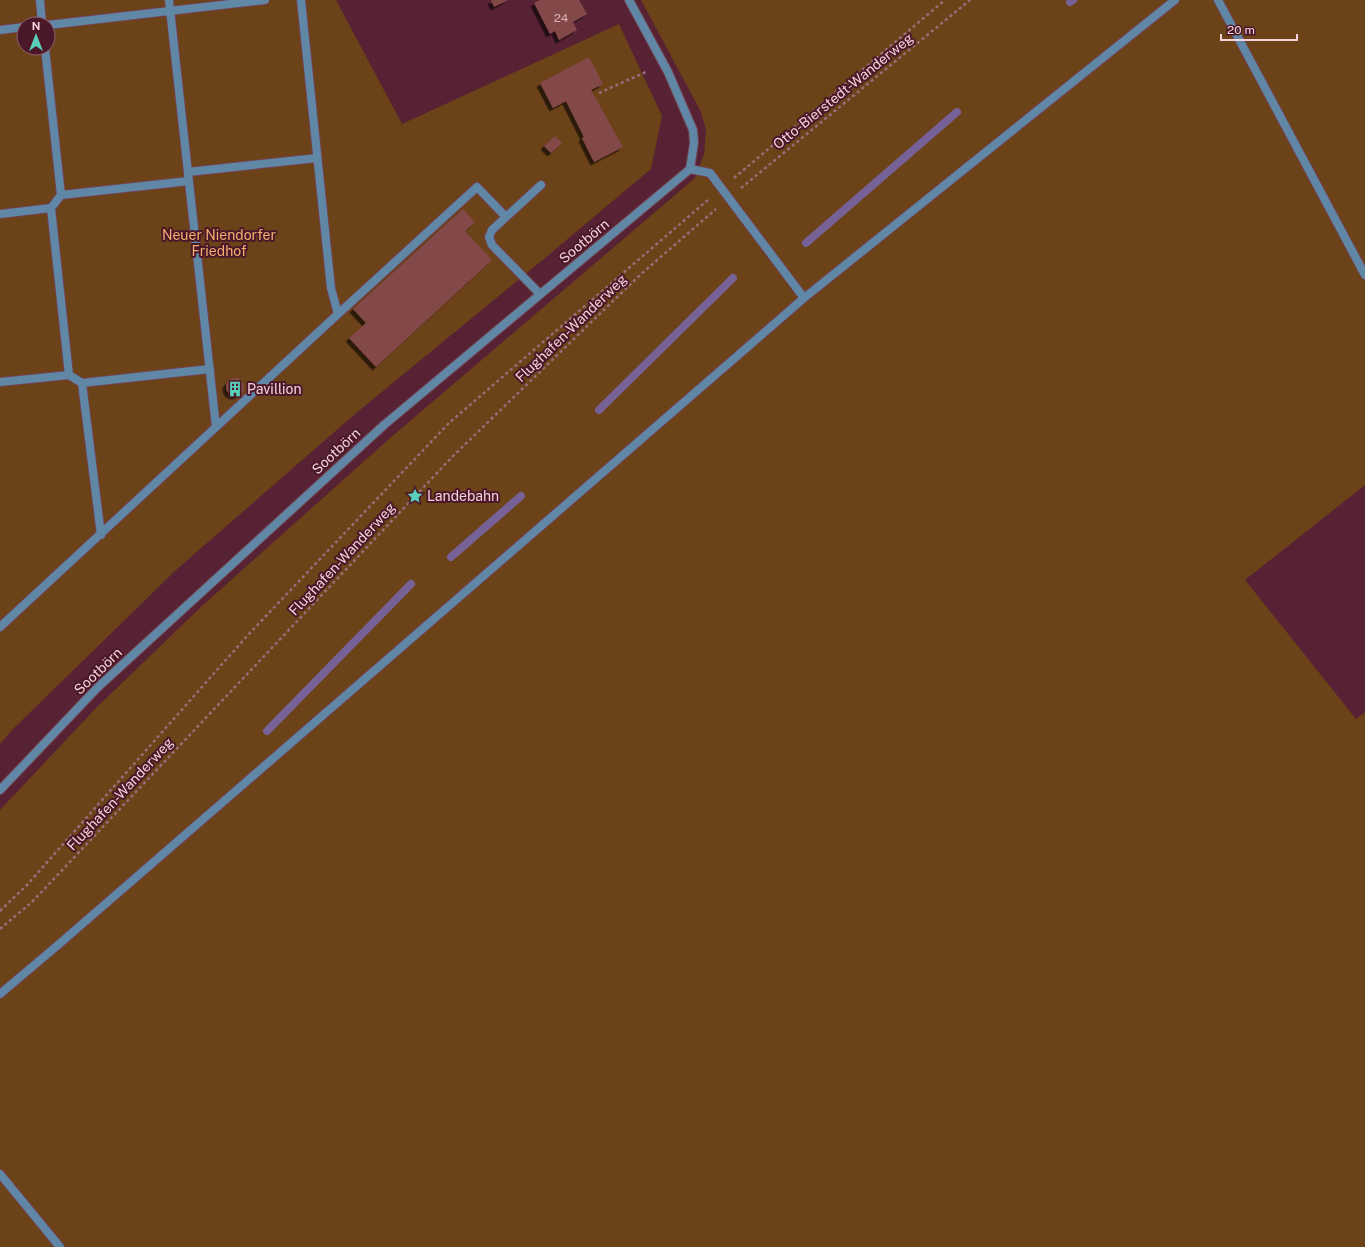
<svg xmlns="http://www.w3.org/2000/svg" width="1365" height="1247" font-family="'Public Sans',sans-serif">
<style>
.green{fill:#6c4219;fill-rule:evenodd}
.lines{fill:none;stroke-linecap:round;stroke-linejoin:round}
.stream{stroke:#766296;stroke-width:8}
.building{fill:#834948;filter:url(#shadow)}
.lane-casing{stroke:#734251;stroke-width:10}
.street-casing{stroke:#734251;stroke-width:10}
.path{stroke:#9a6d7a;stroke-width:2.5;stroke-dasharray:3 3;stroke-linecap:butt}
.lane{stroke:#6088a6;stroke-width:8}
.street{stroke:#6088a6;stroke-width:8}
.labels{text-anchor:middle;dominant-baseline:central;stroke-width:4;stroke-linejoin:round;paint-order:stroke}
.number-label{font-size:12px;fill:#d8b0b6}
.street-label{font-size:14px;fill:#f4d2da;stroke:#4b1829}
.park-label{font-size:14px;fill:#f4ae71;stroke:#4b1829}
.poi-label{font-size:14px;fill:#f4d2da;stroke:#4b1829;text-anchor:start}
</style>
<defs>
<filter id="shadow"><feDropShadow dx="-3.5" dy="3.5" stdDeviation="0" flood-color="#0009"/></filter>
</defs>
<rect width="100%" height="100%" fill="#572233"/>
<!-- green -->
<path class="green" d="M0 0H336L402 124 619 24 662 116 651 169 545 258 355 414 176 570 11 731 0 744ZM24 24H48V48H24Z
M641 0H1365V485L1245 580 1356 719 1365 712V1247H0V810L96 708 203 605 389 439 695 178 704 154 706 130 701 112Z"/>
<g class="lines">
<!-- stream -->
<path class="stream" d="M1070 2 1073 0
M806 243 957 112
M599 410 733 278
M451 557 521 496
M267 731 411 584"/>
</g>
<!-- building -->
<path class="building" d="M491 0H508L494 7Z
M540 0H579L587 14 573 22 577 30 559 40 555 31 550 34 534 3Z
M589 57 603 84 591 90 623 147 594 162 582 138 584 137 566 101 553 108 540 83Z
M555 136 562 143 551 153 544 146Z
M463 209 475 222 465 231 492 260 376 367 349 338 366 323 353 309Z
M226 387a9 9 0 1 1 18 0a9 9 0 1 1-18 0Z"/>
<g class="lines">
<defs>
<path id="lane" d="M40 0 42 24
M169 0 216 427
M301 0 331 288 338 314
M1218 0 1365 275
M48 25 265 0
M0 30 24 27
M45 48 61 195
M690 169 710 173 804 298
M188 172 317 158
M51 208 69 375 82 383
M0 214 51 208 61 195 189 181
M506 217 541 185
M0 382 69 375
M101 535 82 383 210 369
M0 627 338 314 477 187 506 217 492 230 489 237 492 245 540 294
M0 994 58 945 804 298 1175 0
M0 1174 60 1247"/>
<path id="street" d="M0 790 98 687 384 425 690 169 694 143 693 130 668 72 629 0"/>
</defs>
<!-- lane casing -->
<use href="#lane" class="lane-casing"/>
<!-- street casing -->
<use href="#street" class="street-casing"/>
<!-- path -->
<path class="path" d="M599 93 648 71
M734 178 945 0
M741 188 970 0
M0 911 27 885 247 636 449 423 709 199
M0 929 32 902 454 455 640 275 716 209"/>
<!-- lane -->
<use href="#lane" class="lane"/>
<!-- street -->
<use href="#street" class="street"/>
</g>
<!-- icons -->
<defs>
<symbol id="building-bare" viewBox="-9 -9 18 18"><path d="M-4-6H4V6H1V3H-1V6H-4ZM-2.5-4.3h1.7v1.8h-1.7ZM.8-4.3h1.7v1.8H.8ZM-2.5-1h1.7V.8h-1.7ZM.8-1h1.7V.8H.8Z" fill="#5bcebc" stroke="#4b1829" stroke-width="2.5" paint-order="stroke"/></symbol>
<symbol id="sight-bare" viewBox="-9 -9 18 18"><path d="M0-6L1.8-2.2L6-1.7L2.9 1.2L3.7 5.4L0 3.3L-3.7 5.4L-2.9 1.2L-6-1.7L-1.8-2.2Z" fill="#5bcebc" stroke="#4b1829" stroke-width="2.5" paint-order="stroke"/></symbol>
</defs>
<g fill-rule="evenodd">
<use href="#building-bare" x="224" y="378" width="22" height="22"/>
<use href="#sight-bare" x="404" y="485" width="22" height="22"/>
</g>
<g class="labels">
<!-- number labels -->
<g class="number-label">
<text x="561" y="18">24</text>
</g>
<!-- street labels -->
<g class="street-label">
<text transform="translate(843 91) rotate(-39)">Otto-Bierstedt-Wanderweg</text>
<text transform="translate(584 241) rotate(-40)">Sootbörn</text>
<text transform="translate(571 328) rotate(-44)">Flughafen-Wanderweg</text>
<text transform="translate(336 451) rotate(-43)">Sootbörn</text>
<text transform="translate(342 559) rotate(-47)">Flughafen-Wanderweg</text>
<text transform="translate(98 671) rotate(-44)">Sootbörn</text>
<text transform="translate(120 794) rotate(-47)">Flughafen-Wanderweg</text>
</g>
<!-- park labels -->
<g class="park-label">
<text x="219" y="235">Neuer Niendorfer<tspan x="219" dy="16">Friedhof</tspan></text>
</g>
<!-- poi labels -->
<g class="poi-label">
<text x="247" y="389">Pavillion</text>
<text x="427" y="496">Landebahn</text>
</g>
</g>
<!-- north arrow -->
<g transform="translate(36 36)"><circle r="19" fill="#4b1829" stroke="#8f6270"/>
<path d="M0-3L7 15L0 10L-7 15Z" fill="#5bcebc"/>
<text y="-6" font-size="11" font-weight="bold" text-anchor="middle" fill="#f4d2da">N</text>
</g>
<!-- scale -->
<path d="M1221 34v6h76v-6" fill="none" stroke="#f4d2da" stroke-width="2"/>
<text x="1227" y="34" font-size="12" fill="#f4d2da" stroke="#4b1829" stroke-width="3" paint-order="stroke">20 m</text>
</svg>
